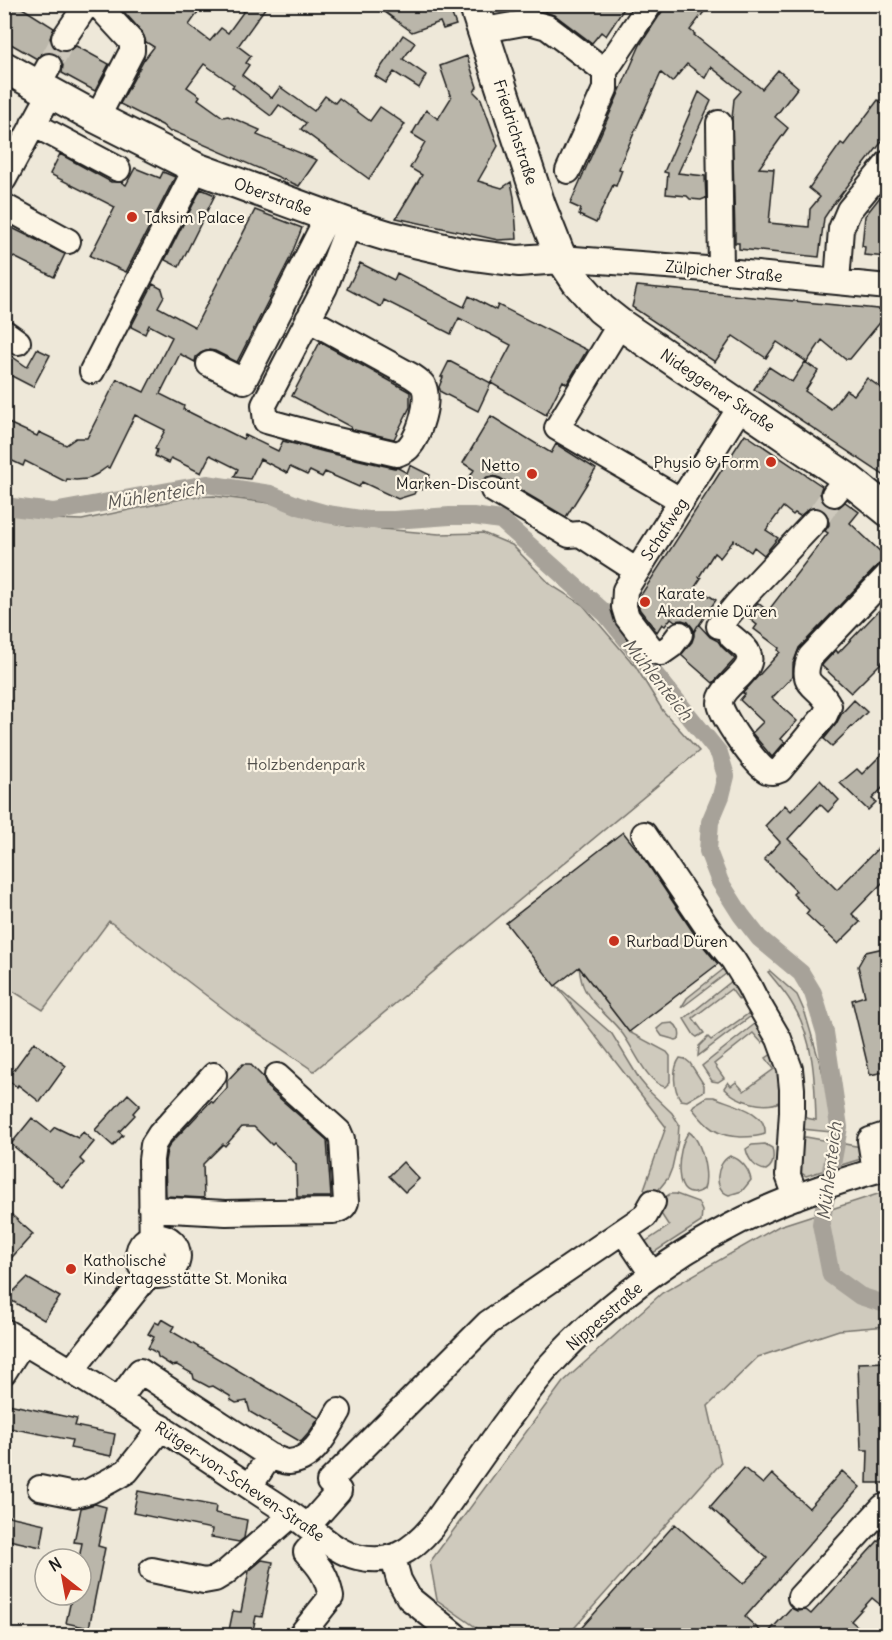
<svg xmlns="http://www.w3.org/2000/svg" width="892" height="1640" font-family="Delius,sans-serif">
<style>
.green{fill:#cfcabd;stroke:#76736c;stroke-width:1.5}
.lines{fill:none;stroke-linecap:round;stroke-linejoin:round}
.canal{stroke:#a7a299;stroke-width:18}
.building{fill:#bab6aa;stroke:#1c1c1c;stroke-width:1.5}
.minor-tunnel{stroke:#cec9bd;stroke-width:24;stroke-dasharray:24 12;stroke-linecap:butt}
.minor-casing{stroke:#1c1c1c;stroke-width:28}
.major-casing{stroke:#1c1c1c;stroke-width:34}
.minor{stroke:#fcf5e5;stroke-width:24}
.major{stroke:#fcf5e5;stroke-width:30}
.poi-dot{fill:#c8321e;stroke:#fcf5e5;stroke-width:2}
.labels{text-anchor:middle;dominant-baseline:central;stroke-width:4.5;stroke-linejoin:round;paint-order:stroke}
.street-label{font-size:16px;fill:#1c1c1c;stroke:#fcf5e5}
.poi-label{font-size:16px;fill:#1c1c1c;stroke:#fcf5e5;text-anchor:start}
.park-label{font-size:16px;fill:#52504c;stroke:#fcf5e5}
.water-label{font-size:18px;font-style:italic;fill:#5b5854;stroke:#fcf5e5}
</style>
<rect width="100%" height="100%" fill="#eee8d9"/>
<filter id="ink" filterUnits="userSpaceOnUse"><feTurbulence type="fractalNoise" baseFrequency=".0167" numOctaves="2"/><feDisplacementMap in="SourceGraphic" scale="12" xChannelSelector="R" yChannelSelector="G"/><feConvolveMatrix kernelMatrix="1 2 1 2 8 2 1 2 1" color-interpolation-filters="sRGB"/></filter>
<g filter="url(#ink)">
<!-- green -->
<path class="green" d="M214 496 278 504 296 509 314 519 348 526 439 534 483 533 512 545 551 585 583 605 636 667 663 711 699 751 314 1071 233 1016 109 921 43 1010 5 986V512L52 519 82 520 190 497Z
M579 967 629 1032 667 1052 670 1056V1082L665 1087C646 1082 634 1048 622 1033 611 1018 594 1007 585 990 581 983 580 975 579 967Z
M725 968 731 970 681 1008 687 998Z
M770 971 797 995 805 1013 826 1084 833 1116 831 1132 802 1129 797 1116 816 1120C815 1081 814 1037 791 1002 785 992 776 982 768 972Z
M737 977 744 996 739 1000 731 989 693 1018 704 1033 697 1037 694 1035 684 1019Z
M556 985 612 1034 640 1080 650 1092 672 1113 679 1124 678 1141 672 1168 668 1178 651 1199 644 1189 666 1127Z
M748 1014 751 1016 698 1056 699 1046 708 1037 711 1040Z
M673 1023C678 1026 681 1033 679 1039L676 1040 662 1036 657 1029 663 1024Z
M756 1023 765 1038 762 1043 753 1033 714 1064 724 1078 718 1082 712 1081 702 1066Z
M772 1054 778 1060 781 1101C765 1110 736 1101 724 1088L728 1082 731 1086 736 1082 744 1091 774 1069 766 1058Z
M680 1058 685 1059 690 1063 704 1085V1091L687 1101 681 1100C673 1089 672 1069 680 1058Z
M707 1097H714C730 1104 768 1111 765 1134 758 1137 749 1137 741 1137 716 1136 707 1127 692 1108L694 1105Z
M689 1132C702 1140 709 1175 704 1189 671 1210 676 1146 689 1132Z
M806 1137 861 1147 864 1158 806 1176 800 1172 796 1165 801 1138Z
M765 1144 772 1148C774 1156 774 1166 766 1170 755 1169 748 1159 746 1149L752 1145Z
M730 1156C741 1159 749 1169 751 1180L742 1191 729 1195C713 1190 715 1164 730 1156Z
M887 1191V1326L839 1330 758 1357 708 1406 721 1463 568 1635H487L437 1600 430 1562 563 1382 662 1293 779 1226Z
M670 1194H676L698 1202 702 1211 701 1222 650 1255 642 1244 669 1226 656 1206 665 1197Z"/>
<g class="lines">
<!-- canal -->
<path class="canal" d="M4 506 53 512 207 484 270 494 299 506 327 514 367 520H394L450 516H473L501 520 606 614 719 753 726 776 721 796 710 822 708 851 720 882 741 915 759 938 801 973 813 993 825 1032 839 1127 821 1224 831 1275 860 1296 888 1305"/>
</g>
<!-- building -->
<path class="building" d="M4 4H16L54 28 50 38 52 45 57 50 64 52 70 51 76 46 109 64 95 91 62 73 63 65 61 58 56 54 48 52 41 54 37 59 4 40Z
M117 4H204L189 25 210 41 221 28 228 33 249 4H268L238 46 251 56 246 63 249 65 242 75 272 98 280 87 314 111 325 96 335 103 339 98 370 121 380 107 405 124 369 179 301 129 306 123 279 105 271 116 232 87 234 85 204 64 187 87 200 96 198 99 223 117 228 116 260 130 257 135 317 160 299 186 173 131 170 132 162 125 120 104 144 60 154 47 146 42 142 32Z
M374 4H448L456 25 443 29 440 22 412 32Z
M536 4H627L606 36 601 32 592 43 556 16 546 12Z
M667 4H710L690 30 695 34 694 35 762 89 778 70 798 87 775 117 788 128 759 168 774 169 769 223 809 227 810 209 820 197 809 188 841 143 844 145 878 100 888 107V134L832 206 824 218 819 257 739 249V243H735V236L732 119 734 99 741 91 711 67 705 78 687 64 672 82 661 73 622 160 619 169 622 170 616 186 613 185 596 223 579 215 581 209 570 204 640 45Z
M403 35 415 43 403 59 426 75 419 88 394 72 386 83 375 76Z
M467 56 477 87 474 92 481 99 498 146 478 181 502 188 511 182 514 197 517 239 498 240 396 218 422 175 410 168 425 142 412 134 426 110 438 119 451 98 440 66Z
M699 92 711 101 678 173 705 176 706 198 701 200 690 199 687 196 666 194 668 173 664 172Z
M60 154 111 182H121L126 185 135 168 160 178 163 172 175 177 126 272 90 256 115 207 50 174Z
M888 187V257L864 255 865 247 862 246 865 216Z
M201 189 215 195 179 267 165 260Z
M255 210 302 228 290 258 237 362 215 351 209 350 201 353 196 357 195 362 180 354 160 394 184 406 183 409 243 439 245 435 278 451 283 441 325 452 394 468H398L407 473 410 465 430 475 422 490 417 488 414 494 398 499 362 482 359 487 325 472 322 477 310 471 307 475 290 467 287 473 260 459 250 479 234 477 238 469 210 455 201 473 171 458 169 463 155 456 157 450 155 449 165 430 135 415 109 468 107 467 97 474 87 479 76 480 67 479 66 482 25 461 23 466 4 457V421L37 436 39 432 66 445 76 438H87L117 379 144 392 172 337 149 325 145 334 131 327 153 284 162 289 164 296 158 307 195 327Z
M4 224 65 254 54 277 4 252Z
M360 263 394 280 397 273 464 307 469 296 496 310 498 305 587 350 567 384 563 381 546 415 491 383 511 345 459 318 451 334 384 300 381 307 347 289Z
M637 286 888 310V313L850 359H845L822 340 807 362 777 342 766 358 733 336 715 362 632 307Z
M320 342 410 392V407L394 439 350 429 351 427 292 396Z
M37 349 50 355 33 387 4 372V351L27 367Z
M449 361 491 383 478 411 441 392 439 387 443 377H441Z
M805 362 818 371 805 391 831 409 846 390 854 395 867 378 888 393V478L754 389 769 367 792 382Z
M491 416 551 453 556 444 596 469 566 517 500 478 493 476 487 477 481 482 479 487 468 480 474 470 463 463Z
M745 434 822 486 820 492 821 499 826 505 831 508 839 507 845 502 859 512 850 523 887 558 878 565 799 648 793 664V676L772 698 797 721 781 739 785 742 772 757 752 733 763 722 740 700 745 694 743 693 780 652 778 650 779 648 754 629 757 625 746 616 758 603 768 611 828 533 825 531 829 525V517L825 511 819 507H811L800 516 795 513 793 515 783 507 766 530 778 538 764 555 754 547 751 552 734 540 720 558 714 553 699 577 701 578 695 587 716 600 699 625 710 637 718 641 722 647 735 659 713 683 681 655 692 642 694 636V632L698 625 694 632 693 628 688 622 682 620 675 621 671 618 665 626 662 624 657 632 640 610 638 605 639 598Z
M888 601V656L851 693 822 666 823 664 836 650 838 653Z
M854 700 867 712 832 746 824 739 836 724 842 713Z
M888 748V782L872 799 876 802 868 810 840 783 857 769 862 774Z
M820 780 839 800 828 812 820 804 788 839 808 858 817 870 837 890 888 838V877L852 914 860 922 838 944 806 914 809 910 793 894 796 891 764 859 780 842 765 826 785 805 791 811Z
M623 832 643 857 699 941 718 964 629 1032 579 967 555 986 506 923Z
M888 947V1071L870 1075 852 1000 865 996 858 966 866 952Z
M34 1042 66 1066 40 1102 18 1085 17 1087 7 1079Z
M243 1064H250L263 1077 267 1087 327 1140 331 1197H297L296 1164 274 1143 272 1145 254 1127H242L225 1146 223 1144 203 1164 204 1198 166 1196 165 1161 167 1150 171 1143 192 1121 211 1101 213 1103 227 1088V1081Z
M128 1094 140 1105 133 1113 135 1115 119 1132 123 1135 113 1146 95 1130Z
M32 1118 50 1132 55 1127 78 1138 83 1132 94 1142 80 1159 84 1163 62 1187 11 1144Z
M403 1162 419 1179 405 1192 389 1176Z
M4 1208 33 1234 4 1266Z
M27 1278 60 1297 44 1320 7 1298Z
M162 1319 174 1326 171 1331 319 1418 308 1434 301 1442 250 1412 247 1401 236 1403 231 1400 230 1396 213 1386 209 1387 194 1379 193 1374 177 1365 172 1366 158 1357 157 1353 148 1348 154 1337 148 1334 155 1322 159 1324Z
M888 1362V1483H867L868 1450H861L858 1363Z
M4 1403 77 1419 75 1426 115 1434 111 1456 70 1448 72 1440 4 1427Z
M744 1468 763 1484 772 1474 809 1508 842 1471 860 1487 745 1617 765 1635H575L675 1524 743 1584 767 1558 710 1507Z
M138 1491 216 1506 215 1513 247 1520 244 1538 239 1542 211 1537 212 1529 133 1513Z
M95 1504 106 1507 98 1546 105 1548 89 1628 66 1623 72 1595H81V1559H79L82 1543 74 1542 81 1508Z
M4 1515 45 1524 41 1547 4 1539Z
M888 1530V1611L872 1598 851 1621 868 1635H766L791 1608 797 1611 806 1610 811 1614Z
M262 1560 273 1562 262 1617 256 1616 252 1635H228L233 1611 241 1612 249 1571Z"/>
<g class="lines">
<!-- minor-tunnel -->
<path class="minor-tunnel" d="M49 66 64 38
M815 521 834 494"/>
<defs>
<path id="minor" d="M484 30 529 22 547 27 605 71V89L568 171
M64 38 85 7
M605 71 650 4
M38 86 49 66
M97 118 132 51V42L97 4
M719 123 721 270
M33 124 118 169
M4 179 50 94
M4 206 68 241
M561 258 706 269 888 287
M837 282 841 229 849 210 888 163
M308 319 412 376C415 378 421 382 423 385 431 399 419 436 409 447 406 451 401 452 397 454L328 438 266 421 264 405 325 287 349 224
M620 324 557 428 682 501
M4 332 18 342
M209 364 244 381 328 216
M92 371 196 168
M493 490 569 535 580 534 637 571
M834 494 847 478
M719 626 738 603 815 521
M680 634 671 646 661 653 653 651 627 617 624 607 625 590 741 406
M732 637C737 642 746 647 748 653 757 672 720 685 720 703 720 715 756 766 767 771 772 773 776 772 780 770L825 715 829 706C820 683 798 689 810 657L888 575
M644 834 711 933 733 960 749 986 755 998 779 1039 790 1069 792 1089V1112L788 1175 796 1197
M875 1171 870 1140 888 1134
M151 1209 226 1213 333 1211C340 1210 344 1208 346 1202L342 1139 339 1132 277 1076
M623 1231 652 1274
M138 1256a20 20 0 1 1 40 0a20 20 0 1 1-40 0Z
M4 1331C93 1382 178 1438 262 1495 277 1505 293 1515 307 1526 322 1537 338 1553 357 1557 390 1565 411 1552 432 1527 455 1494 479 1460 503 1426 518 1406 533 1384 550 1365 611 1298 692 1240 775 1205 811 1190 850 1178 888 1167
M72 1370 152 1270 151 1160 153 1145 160 1134 214 1075
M4 1372 23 1342
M119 1400 140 1371 270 1456 250 1486
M270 1456C276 1458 283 1462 289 1462 315 1460 327 1431 339 1411
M40 1488 74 1495 90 1491 111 1480 127 1471 162 1427
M308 1526 339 1491 329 1482 488 1323 645 1216 653 1202
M393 1558 399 1580 409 1598 456 1636
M152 1570 204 1581 215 1579 225 1573 292 1515
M800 1597 883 1507 888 1505
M300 1636 331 1597C327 1576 321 1568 306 1552L320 1536"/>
<path id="major" d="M474 4 540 205 561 258 577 282 601 309 620 324 847 478 888 511
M4 67 97 118 196 168 349 224 388 236 466 254 518 261 561 258"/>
</defs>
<!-- minor casing -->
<use href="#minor" class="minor-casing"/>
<!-- major casing -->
<use href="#major" class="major-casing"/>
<!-- minor -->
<use href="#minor" class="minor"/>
<!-- major -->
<use href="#major" class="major"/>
</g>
</g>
<!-- markers -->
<g class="poi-dot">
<circle cx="132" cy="217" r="6"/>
<circle cx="771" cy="462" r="6"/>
<circle cx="532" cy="474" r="6"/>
<circle cx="645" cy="602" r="6"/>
<circle cx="614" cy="941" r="6"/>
<circle cx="71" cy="1269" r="6"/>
</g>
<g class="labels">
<!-- street labels -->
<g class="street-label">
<text transform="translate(516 132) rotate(72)">Friedrichstraße</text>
<text transform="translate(273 196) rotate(20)">Oberstraße</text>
<text transform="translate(724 271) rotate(5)">Zülpicher Straße</text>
<text transform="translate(718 390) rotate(34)">Nideggener Straße</text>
<text transform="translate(664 529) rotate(-57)">Schafweg</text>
<text transform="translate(604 1316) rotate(-41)">Nippesstraße</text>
<text transform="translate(240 1481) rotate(34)">Rütger-von-Scheven-Straße</text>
</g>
<!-- poi labels -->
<g class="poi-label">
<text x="144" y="217">Taksim Palace</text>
<text x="759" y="462" text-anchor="end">Physio &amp; Form</text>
<text x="520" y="465" text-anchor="end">Netto<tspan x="520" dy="18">Marken-Discount</tspan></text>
<text x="657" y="593">Karate<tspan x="657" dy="18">Akademie Düren</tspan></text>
<text x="626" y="941">Rurbad Düren</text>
<text x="83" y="1260">Katholische<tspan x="83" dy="18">Kindertagesstätte St. Monika</tspan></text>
</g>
<!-- park labels -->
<g class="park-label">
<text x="306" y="764">Holzbendenpark</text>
</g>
<!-- water labels -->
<g class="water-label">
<text transform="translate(155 495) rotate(-9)">Mühlenteich</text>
<text transform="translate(658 679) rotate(51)">Mühlenteich</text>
<text transform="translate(829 1171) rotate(-83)">Mühlenteich</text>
</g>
</g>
<!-- margin -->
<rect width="892" height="1640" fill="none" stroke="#fcf5e5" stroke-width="24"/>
<rect x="12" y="12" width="868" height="1616" fill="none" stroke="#1c1c1c" stroke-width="2" filter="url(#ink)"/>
<!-- north arrow -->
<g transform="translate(63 1577) rotate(329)"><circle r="28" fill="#fcf5e5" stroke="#a29e95" stroke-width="1.5"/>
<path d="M0-4.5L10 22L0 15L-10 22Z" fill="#c8321e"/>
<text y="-9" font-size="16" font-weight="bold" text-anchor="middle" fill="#1c1c1c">N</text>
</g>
</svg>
